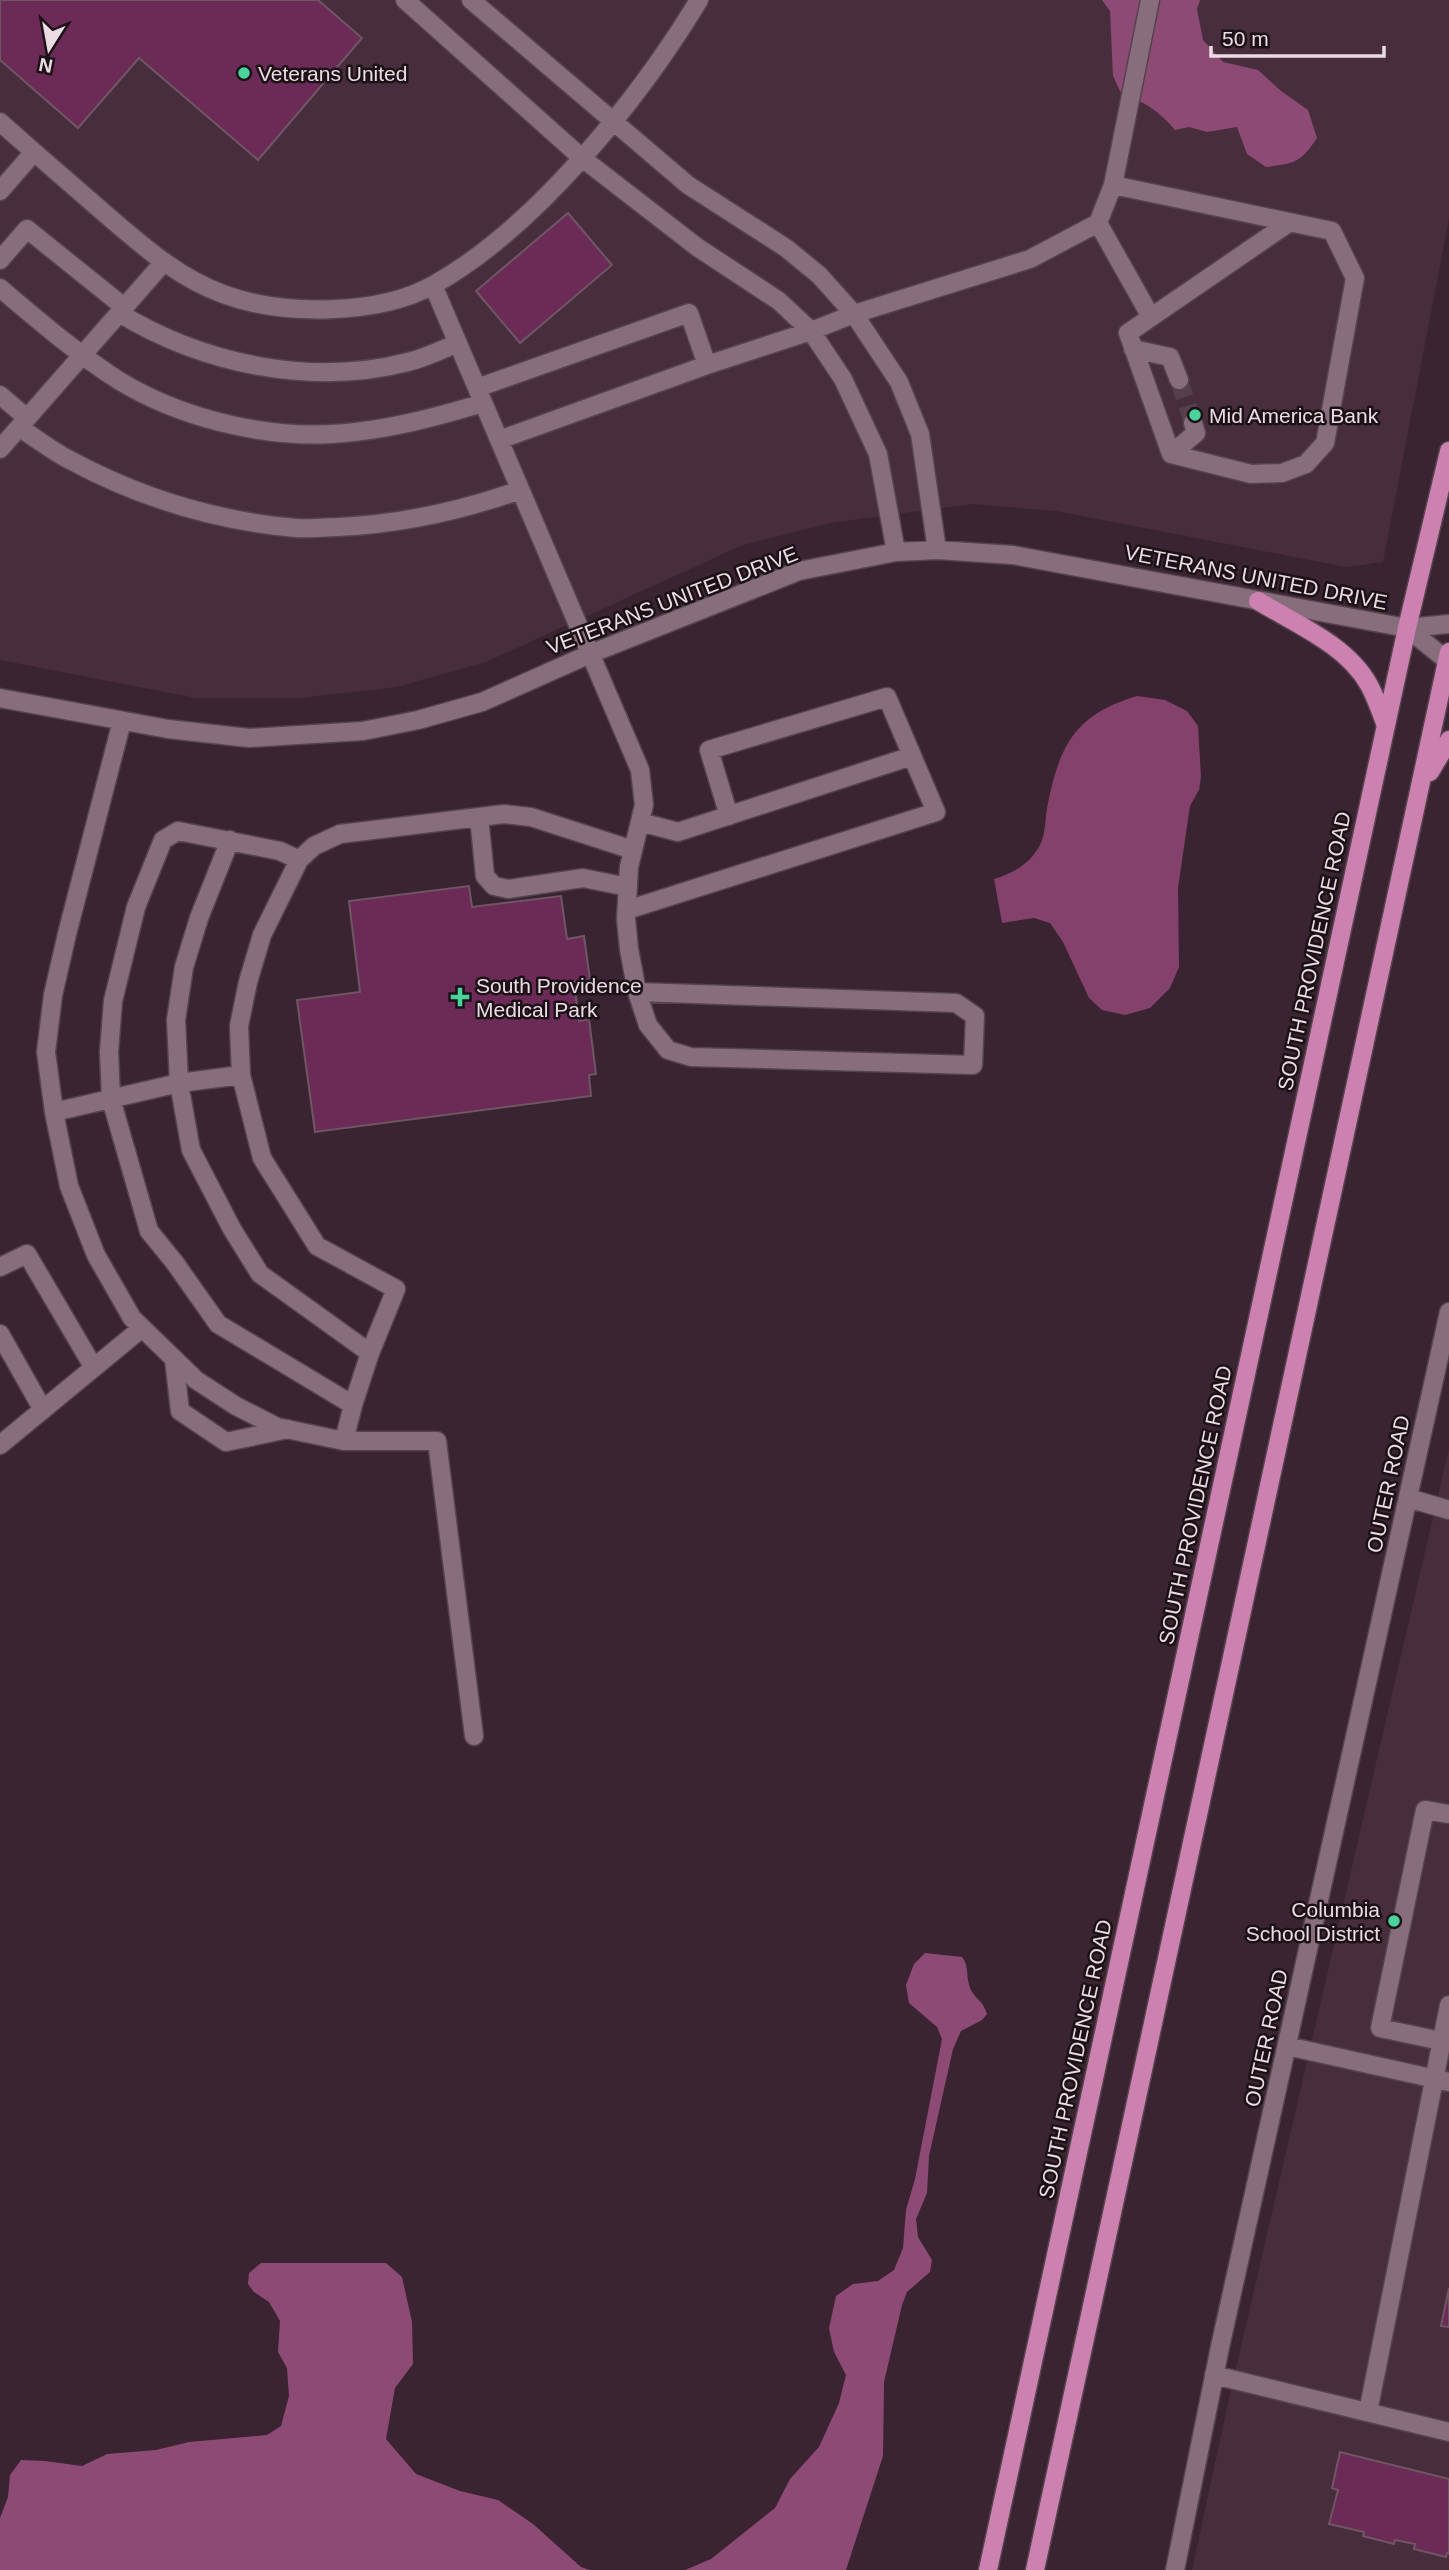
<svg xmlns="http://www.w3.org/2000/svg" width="1449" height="2570" font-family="Arial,sans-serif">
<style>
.built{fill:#482d3d}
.forest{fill:#8d4a75}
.water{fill:#84416c}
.building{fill:#6c2b56;stroke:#6f5664;stroke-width:2}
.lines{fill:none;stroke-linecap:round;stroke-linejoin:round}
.minor-tunnel{stroke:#55404c;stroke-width:18;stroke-dasharray:18 9;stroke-linecap:butt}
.minor-casing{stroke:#55434e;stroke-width:21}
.major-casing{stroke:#55434e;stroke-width:21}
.minor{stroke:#886e7d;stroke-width:18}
.major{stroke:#cc81b0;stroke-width:18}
.poi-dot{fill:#4ad49c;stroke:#1b1117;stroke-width:2.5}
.labels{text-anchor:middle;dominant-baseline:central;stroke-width:5;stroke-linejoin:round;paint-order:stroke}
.poi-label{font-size:21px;fill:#ebdce4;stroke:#1b1117;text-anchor:start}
.street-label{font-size:21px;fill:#ebdce4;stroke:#1b1117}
</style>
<rect width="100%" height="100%" fill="#3a2431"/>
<!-- built -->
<path class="built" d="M0 0H1449V219L1383 562 1346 567 1056 511 972 504 830 523 743 545 486 662 397 687 300 698H196L0 660Z
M1449 1448V2570H1192L1230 2394Z"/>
<!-- forest -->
<path class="forest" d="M1102 0H1200L1197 9 1203 40 1223 62 1258 70 1281 91 1308 110 1317 138C1300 163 1296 163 1266 167L1247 154 1237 127 1207 132 1189 127 1175 130C1160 112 1144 101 1121 93L1113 76 1110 11Z
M925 1953 962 1957C970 1967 965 1979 971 1990 977 2001 982 1999 987 2014L982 2020 961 2031 953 2049 929 2156 927 2193 916 2219 918 2237 932 2260 930 2272 907 2292 902 2305 884 2382 883 2456 846 2570H685L711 2559 775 2508 790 2479 819 2447 839 2403 846 2375 834 2352 829 2328 836 2296 853 2284 878 2281 894 2270 903 2248 906 2210 915 2179 942 2039 937 2027 909 2003 906 1985 914 1964Z
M261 2263H386L402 2277 412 2322 413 2364 395 2388 386 2439 416 2474 460 2491 498 2500 533 2524 581 2567 590 2570H0V2518L8 2497 10 2475 21 2460 45 2461 82 2466 107 2454 156 2450 189 2442 267 2435 281 2426 289 2396 287 2368 278 2352 280 2321 269 2302 254 2292 248 2284 249 2273Z"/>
<!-- water -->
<path class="water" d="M1137 696 1165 700 1187 711 1198 726 1201 777 1199 790 1190 806 1178 888 1179 967 1170 988 1150 1008 1125 1015 1102 1010 1089 998 1063 942 1050 923 1034 918 1002 923 994 879C1013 873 1030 864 1040 845 1046 834 1045 816 1048 803 1060 743 1077 714 1137 696Z"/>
<!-- building -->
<path class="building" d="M0 0H318L362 38 258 160 139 58 78 128 0 60Z
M568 213 612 265 520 343 476 291Z
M469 886 472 907 561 896 567 939 584 936 590 980 574 982 579 1021 589 1019 596 1074 589 1075 591 1096 315 1132 297 1000 360 992 349 901Z
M1449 2288V2327L1441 2326Z
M1340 2452 1449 2479V2554L1447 2553 1446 2557 1414 2549 1415 2544 1395 2540 1394 2544 1363 2536 1364 2532 1329 2524 1338 2490 1332 2488Z"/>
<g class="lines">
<!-- minor-tunnel -->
<path class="minor-tunnel" d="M1179 380 1193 423"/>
<defs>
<path id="minor" d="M405 0 582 158 697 247 779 301 811 331 843 379 878 454 896 552
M471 0 688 185 786 248 819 275 854 314 899 382 920 434 937 550
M1150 0 1113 185 1332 231 1355 278 1325 443 1306 464 1282 473 1251 474 1171 454 1128 333 1290 222
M0 122 34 152
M1113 185 1098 223 1151 317
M0 191 34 152C59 174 85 196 110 218 145 248 179 278 223 294 282 316 379 316 435 284 536 227 639 99 699 0
M0 260 27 229 124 307
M433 285 640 770 644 805 629 867 626 919 629 949 637 992 648 1025 668 1050 691 1057 973 1065 975 1016 956 1003 637 992
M0 288C38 320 76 353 118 380 178 417 261 438 332 434 384 431 433 418 483 403
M119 313C203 364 311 387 408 362 425 358 441 350 458 343
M1133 349 1170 357 1179 380
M477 388 689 313 707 365
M0 395 27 418
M19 427C35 438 51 450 68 459 138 497 216 521 296 528 310 529 324 527 338 527 401 524 461 511 520 490
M499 440 707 365 811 331 854 314 1030 259 1098 223
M0 449 163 263
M1171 454 1196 433 1193 423
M1407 628 1449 662
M0 698 168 729 249 738 363 731 418 720 482 702 590 654 799 571 896 552 937 550 1013 555 1407 628 1449 624
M122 721 67 934 53 995 46 1052 54 1112 69 1186 96 1255 132 1318 196 1380 236 1406 277 1427 344 1441H437L474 1736
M479 817 485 876 494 886 508 889 583 878 628 887
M640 822 678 832 912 756
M230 840 199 918 184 967 176 1020 179 1083 191 1150 232 1229 260 1274 370 1353
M299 860 262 935 248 982 239 1026 241 1075 262 1158 317 1246 396 1289 370 1353 353 1405 218 1324 175 1263 149 1231 111 1099 109 1052 113 1001 136 907 163 840 178 831 280 851 299 860 314 846 340 834 504 814 531 817 633 850
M627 910 936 812 887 697 709 750 729 816
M54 1112 179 1083 241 1075
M0 1267 27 1254 94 1368
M0 1334 43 1410
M174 1359 180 1411 226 1442 288 1429
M344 1441 353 1405
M0 1445 142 1328
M1408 1498 1449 1510
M1441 2041 1380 2028 1425 1810 1449 1814
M1287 2046 1449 2082
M1214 2375 1449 2432
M1368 2412 1449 2005
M1175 2570 1220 2347 1449 1312"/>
<path id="major" d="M1258 601C1296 624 1347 645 1369 685 1376 698 1381 712 1386 726
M1430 772 1449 740
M988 2570 1407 628 1449 451
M1035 2570 1449 652"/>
</defs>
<!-- minor casing -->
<use href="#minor" class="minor-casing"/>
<!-- major casing -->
<use href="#major" class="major-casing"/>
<!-- minor -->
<use href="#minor" class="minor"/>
<!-- major -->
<use href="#major" class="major"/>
</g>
<!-- markers -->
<g class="poi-dot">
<circle cx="244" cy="73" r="7"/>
<circle cx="1195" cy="415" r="7"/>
<path d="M456.5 986.5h7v7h7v7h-7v7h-7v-7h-7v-7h7z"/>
<circle cx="1394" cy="1921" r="7"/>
</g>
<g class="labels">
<!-- poi labels -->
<g class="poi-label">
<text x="258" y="73">Veterans United</text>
<text x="1209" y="415">Mid America Bank</text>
<text x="476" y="985">South Providence<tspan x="476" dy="24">Medical Park</tspan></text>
<text x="1380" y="1909" text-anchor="end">Columbia<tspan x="1380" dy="24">School District</tspan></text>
</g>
<!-- street labels -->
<g class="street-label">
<text transform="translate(1256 577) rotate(11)">VETERANS UNITED DRIVE</text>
<text transform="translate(672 600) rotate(-21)">VETERANS UNITED DRIVE</text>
<text transform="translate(1314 951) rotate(-78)">SOUTH PROVIDENCE ROAD</text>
<text transform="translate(1388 1484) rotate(-78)">OUTER ROAD</text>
<text transform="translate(1195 1505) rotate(-78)">SOUTH PROVIDENCE ROAD</text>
<text transform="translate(1266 2038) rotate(-78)">OUTER ROAD</text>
<text transform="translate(1075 2059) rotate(-78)">SOUTH PROVIDENCE ROAD</text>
</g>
</g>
<!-- north arrow -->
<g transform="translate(49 49) rotate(191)" stroke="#1b1117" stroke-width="5" paint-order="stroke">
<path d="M0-5L12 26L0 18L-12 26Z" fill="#ebdce4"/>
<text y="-10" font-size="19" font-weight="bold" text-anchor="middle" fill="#ebdce4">N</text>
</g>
<!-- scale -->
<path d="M1211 46v10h173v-10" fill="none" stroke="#ebdce4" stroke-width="3.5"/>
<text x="1222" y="46" font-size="21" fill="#ebdce4" stroke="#1b1117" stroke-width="5" paint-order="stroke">50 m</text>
</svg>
